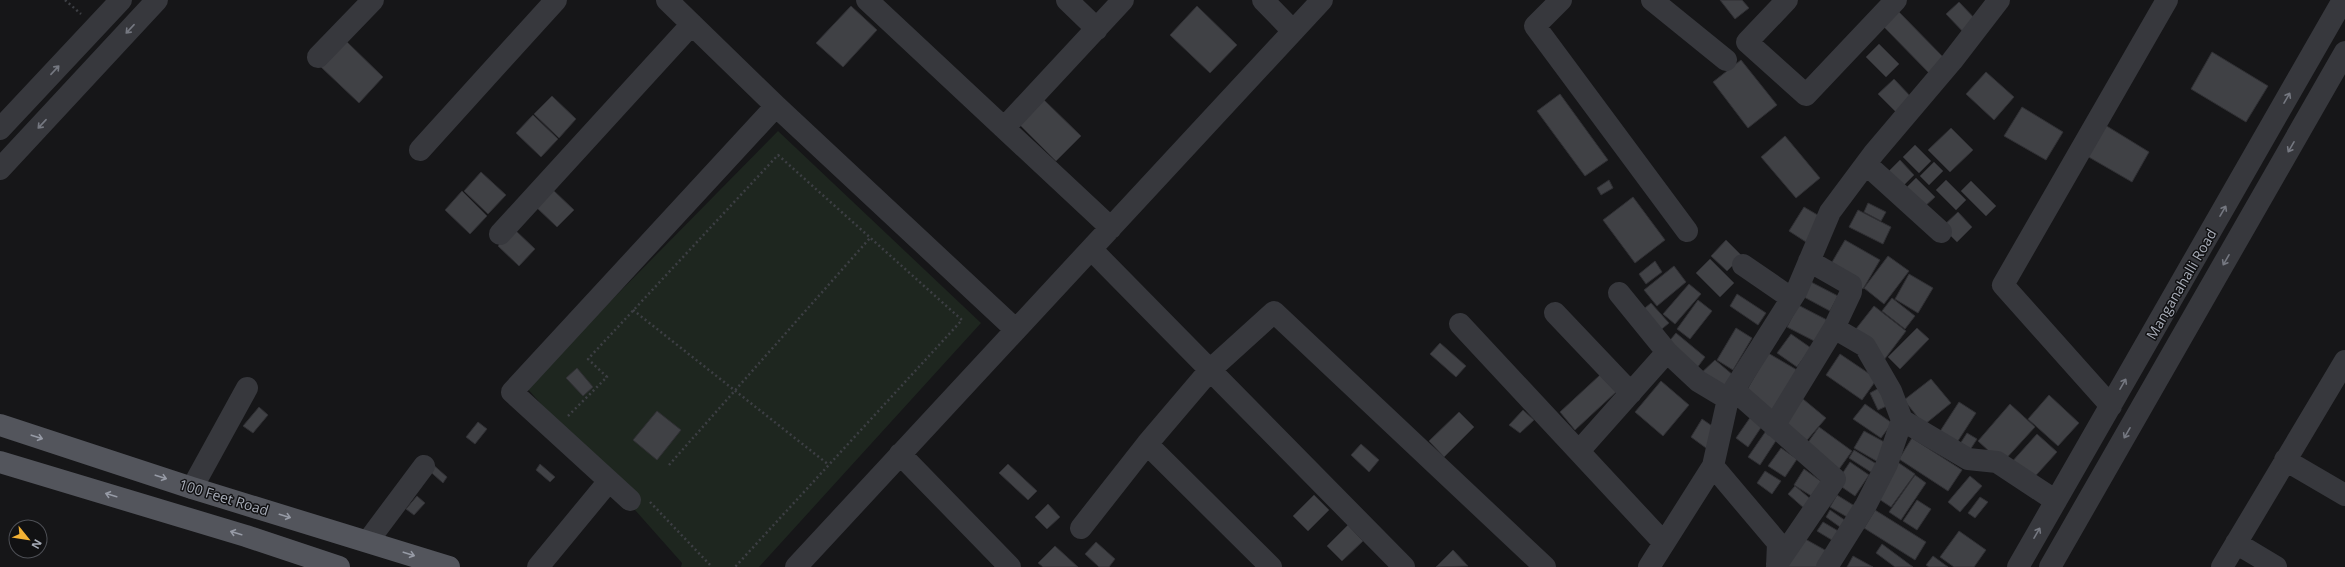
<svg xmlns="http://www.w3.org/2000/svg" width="2345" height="567" font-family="'Open Sans',sans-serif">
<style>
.green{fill:#1e261f}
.building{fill:#404145;stroke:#303034}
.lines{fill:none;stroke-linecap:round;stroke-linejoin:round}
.path{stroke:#3d3f44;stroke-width:2.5;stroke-dasharray:2 3;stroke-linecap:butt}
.minor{stroke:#37383d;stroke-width:22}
.major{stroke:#53555c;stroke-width:22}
.oneway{stroke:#757881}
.oneway2{stroke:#979ba6}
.labels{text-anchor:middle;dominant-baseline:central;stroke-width:3;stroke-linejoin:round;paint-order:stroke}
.street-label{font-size:14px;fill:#a8adb8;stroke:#111113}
</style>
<rect width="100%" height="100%" fill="#161618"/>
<!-- green -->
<path class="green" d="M778 131 981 323 759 567H681L682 563 526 387Z"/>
<!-- building -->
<path class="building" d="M1720 0H1742L1749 8 1735 19Z
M1959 2 1979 23 1967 36 1946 14Z
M851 6 877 30 843 67 816 43Z
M1197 6 1237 45 1210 73 1170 35Z
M1899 12 1946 60 1931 75 1884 27Z
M346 41 383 77 359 103 321 67Z
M1879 44 1899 64 1886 77 1866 57Z
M2212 52 2268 86 2246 122 2191 89Z
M1741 60 1777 105 1748 128 1713 82Z
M1986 72 2014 97 1994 120 1966 94Z
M1894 79 1913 99 1898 114 1878 94Z
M1560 94 1608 160 1585 176 1537 111Z
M552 96 576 119 559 138 534 114Z
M1043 99 1081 136 1056 161 1018 123Z
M2022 107 2063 132 2046 160 2004 136Z
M533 115 558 139 541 157 516 133Z
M2105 125 2149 152 2132 182 2087 156Z
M1951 128 1973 150 1950 172 1928 150Z
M1785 136 1820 178 1796 198 1761 157Z
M1915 145 1931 161 1919 173 1903 157Z
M1900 160 1914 175 1901 188 1887 173Z
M1934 162 1943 171 1929 185 1920 176Z
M481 172 506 195 488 214 464 191Z
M1916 178 1935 197 1923 208 1904 190Z
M1609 180 1613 188 1601 195 1597 188Z
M1946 180 1966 200 1956 210 1936 190Z
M1971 181 1996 206 1986 216 1961 191Z
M552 189 574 210 557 227 536 207Z
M462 191 487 216 470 234 445 210Z
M1633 197 1665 240 1635 263 1603 220Z
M1868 203 1886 212 1881 221 1864 212Z
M1804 207 1821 217 1806 242 1789 231Z
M1858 210 1891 227 1883 244 1849 227Z
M1958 212 1972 227 1957 242 1942 227Z
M514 229 535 249 519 266 498 246Z
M1726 240 1742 256 1727 271 1711 256Z
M1845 240 1880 260 1863 289 1828 269Z
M1888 256 1909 271 1884 304 1864 288Z
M1710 259 1734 283 1720 297 1696 273Z
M1655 261 1662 272 1646 284 1639 274Z
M1674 266 1686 282 1657 306 1644 290Z
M1909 274 1933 288 1918 313 1895 299Z
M1811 282 1838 296 1830 311 1804 297Z
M1689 284 1701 294 1675 324 1663 314Z
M1737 294 1766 313 1758 325 1730 306Z
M1892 298 1915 316 1905 329 1882 311Z
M1698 300 1712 311 1690 339 1677 329Z
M1651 303 1669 323 1657 333 1639 313Z
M1798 305 1829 321 1818 343 1787 327Z
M1874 306 1906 331 1884 360 1852 334Z
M1736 328 1752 338 1733 370 1717 360Z
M1917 328 1929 339 1900 369 1888 357Z
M1676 333 1705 357 1694 372 1666 345Z
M1791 334 1811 348 1797 367 1777 353Z
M1440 343 1466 366 1456 377 1430 354Z
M1768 353 1797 370 1772 412 1744 395Z
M1840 354 1877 379 1862 400 1826 375Z
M1715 360 1733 375 1721 391 1698 376Z
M577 368 593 387 583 396 566 378Z
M1600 375 1616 392 1575 430 1560 412Z
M1931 379 1951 403 1924 425 1904 400Z
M1661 381 1689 405 1663 436 1635 412Z
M1881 387 1889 405 1878 410 1870 393Z
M2049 395 2079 423 2058 446 2028 419Z
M1803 399 1826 418 1802 446 1779 426Z
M1959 402 1976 413 1954 447 1937 436Z
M1865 404 1892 423 1881 438 1853 419Z
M2010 404 2035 427 2002 463 1978 441Z
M259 407 268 415 253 433 243 426Z
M1523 410 1534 420 1520 433 1509 425Z
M657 411 681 430 657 460 633 440Z
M1459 412 1474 427 1444 457 1429 441Z
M1754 412 1766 420 1748 447 1736 438Z
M1702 419 1718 430 1706 448 1691 437Z
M478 422 487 429 475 444 466 437Z
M1819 427 1852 451 1837 472 1804 448Z
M1768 428 1779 436 1760 465 1748 457Z
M1864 431 1888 444 1878 462 1854 448Z
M1967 433 1977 439 1968 453 1958 447Z
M2037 434 2057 452 2030 482 2010 464Z
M1912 438 1962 470 1948 491 1899 459Z
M1361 444 1379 460 1369 472 1351 455Z
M1781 448 1797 459 1785 477 1768 466Z
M1854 450 1883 468 1877 476 1849 458Z
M1896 461 1915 474 1891 507 1873 495Z
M430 462 447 477 443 483 425 467Z
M1850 462 1869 475 1855 496 1836 483Z
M540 464 555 477 550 482 536 470Z
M1008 464 1037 491 1028 500 999 473Z
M1804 469 1822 482 1813 497 1794 485Z
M1765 471 1781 481 1772 494 1757 483Z
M1915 475 1926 483 1901 520 1889 512Z
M1970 476 1982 486 1960 512 1948 502Z
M1795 486 1813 501 1805 509 1788 494Z
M1314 495 1329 510 1308 531 1293 516Z
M1837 495 1861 510 1854 521 1830 507Z
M417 496 425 503 414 515 406 509Z
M1980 497 1988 502 1975 518 1968 513Z
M1917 500 1931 509 1917 530 1903 521Z
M1048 504 1060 517 1047 529 1035 517Z
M1830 510 1852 525 1847 532 1826 517Z
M1875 510 1926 542 1915 560 1864 528Z
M1823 522 1845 535 1840 545 1817 531Z
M1348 525 1363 541 1342 561 1327 546Z
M1959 531 1986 550 1974 567H1954L1940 557Z
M1798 535 1832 554 1824 567H1786Z
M1096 542 1115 559 1109 567H1099L1085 554Z
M1882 544 1913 567H1895L1876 553Z
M1055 546 1078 567H1043L1038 563Z
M1453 550 1468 566 1436 567Z
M1853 556 1873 567H1847Z
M1933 556 1948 567H1929L1926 565Z"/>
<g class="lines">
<!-- path -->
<path class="path" d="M65 0 81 14
M633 310 829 465
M568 416 607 377 588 359 778 155 962 320 735 567
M669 465 870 238
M650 502 712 567"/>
<!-- minor -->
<path class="minor" d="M667 0 776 106 1016 330
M867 0 1111 228
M1067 0 1097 29
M1263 0 1293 31
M1561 0 1535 26 1687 231
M1652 0 1726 60
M1787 0 1747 42 1806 95 1896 0
M318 57 373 0
M1004 128 1123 0
M0 129 121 0
M420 150 556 0
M1866 164 1941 232
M0 169 157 0
M500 234 692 24
M1091 249 1404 567
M1809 261 1851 285V292L1834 328 1865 346 1891 391 1902 420 1887 464 1866 505 1827 567
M1743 265 1791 298
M1619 293 1667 352 1698 381 1728 399
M1555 313 1631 393
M1460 324 1664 543
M1734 390 1835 479 1777 564
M2111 406 2003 285 2167 0
M1902 420 1968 459 1997 462 2056 501
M1774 426 1834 328
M1147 444 1271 567
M1579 451 1667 352
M900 454 1010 567
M2285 460 2345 495
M192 488 247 388
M630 500 512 392 776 106
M1081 528 1147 444 1210 370 1274 312 1545 567
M368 541 424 466
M2236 543 2276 567
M538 567 609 481
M796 567 1322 0
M1649 567 1713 466
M1777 567 1778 543 1713 466 1728 399 1797 290 1830 212 1874 153 1952 61 1999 0
M2018 567 2343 0
M2050 567 2345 52
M2222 567 2345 361"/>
<!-- major -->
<path class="major" d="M0 425 192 488 449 567
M0 462 246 536 339 567"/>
</g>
<!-- one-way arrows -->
<defs><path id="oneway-shaft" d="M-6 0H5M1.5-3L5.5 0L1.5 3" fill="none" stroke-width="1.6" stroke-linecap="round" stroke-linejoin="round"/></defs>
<g class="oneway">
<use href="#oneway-shaft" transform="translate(130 29) rotate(133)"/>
<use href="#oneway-shaft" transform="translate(55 70) rotate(-47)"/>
<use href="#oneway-shaft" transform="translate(2287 98) rotate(-60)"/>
<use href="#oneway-shaft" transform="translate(42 124) rotate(133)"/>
<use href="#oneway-shaft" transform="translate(2291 147) rotate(120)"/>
<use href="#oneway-shaft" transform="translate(2223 211) rotate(-60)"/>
<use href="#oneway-shaft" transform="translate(2226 260) rotate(120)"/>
<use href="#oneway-shaft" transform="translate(2123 384) rotate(-60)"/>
<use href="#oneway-shaft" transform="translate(2127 433) rotate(120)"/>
<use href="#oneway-shaft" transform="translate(2037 533) rotate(-60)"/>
</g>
<g class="oneway2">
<use href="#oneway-shaft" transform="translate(37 437) rotate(18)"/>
<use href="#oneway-shaft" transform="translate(161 477) rotate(18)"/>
<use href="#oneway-shaft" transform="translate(111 495) rotate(-163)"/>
<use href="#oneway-shaft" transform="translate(285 516) rotate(17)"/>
<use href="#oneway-shaft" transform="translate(236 533) rotate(-163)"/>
<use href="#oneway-shaft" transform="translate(409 554) rotate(18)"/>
</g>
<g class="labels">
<!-- street labels -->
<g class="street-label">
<text transform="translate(2181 284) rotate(-60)">Manganahalli Road</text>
<text transform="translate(224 497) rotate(17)">100 Feet Road</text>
</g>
</g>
<!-- north arrow -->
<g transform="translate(28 539) rotate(120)"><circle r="19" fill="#111113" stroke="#4d4f55"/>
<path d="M0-3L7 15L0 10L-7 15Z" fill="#f2b134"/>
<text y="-6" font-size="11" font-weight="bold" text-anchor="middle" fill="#a8adb8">N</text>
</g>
</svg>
